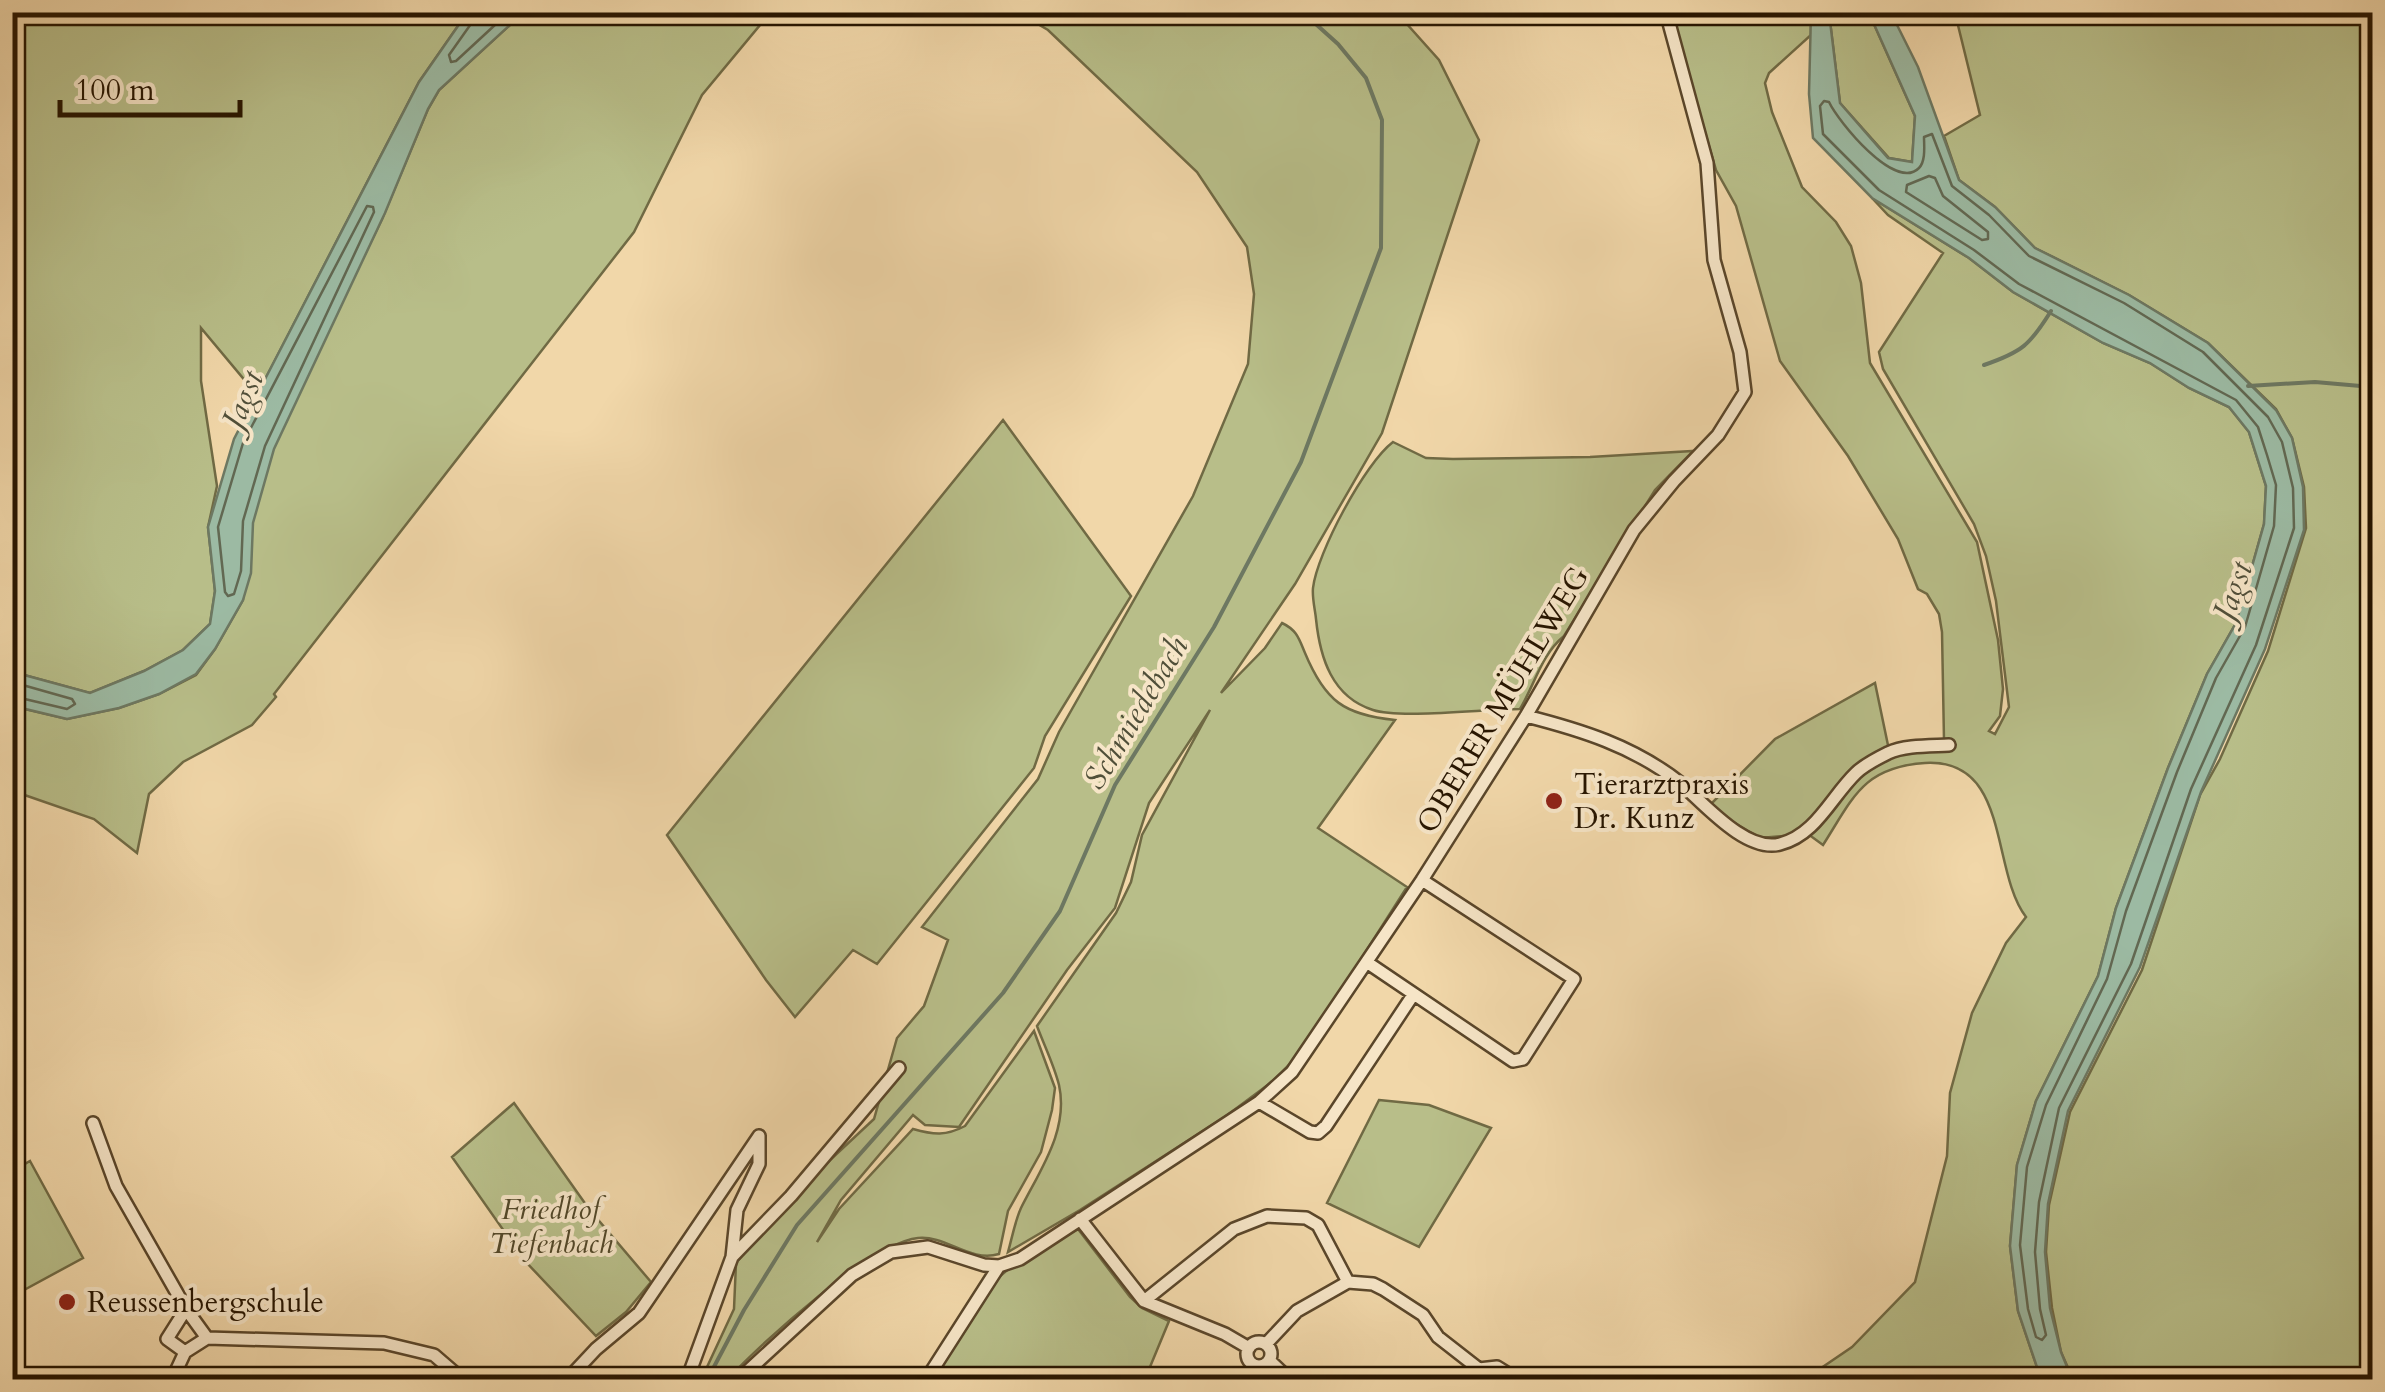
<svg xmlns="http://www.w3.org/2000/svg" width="2385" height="1392" font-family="Cardo,serif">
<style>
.green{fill:#b8be89;stroke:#706a44;stroke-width:2.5}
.water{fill:#9cbaa3;stroke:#6d7862;stroke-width:2.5}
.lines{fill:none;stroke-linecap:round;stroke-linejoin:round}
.shore{stroke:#626852;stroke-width:2.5}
.stream{stroke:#6d7862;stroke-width:4}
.minor-casing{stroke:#5a462a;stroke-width:16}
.minor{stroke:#f6e5c7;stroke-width:11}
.poi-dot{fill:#8f2418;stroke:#f6e5c7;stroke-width:4}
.labels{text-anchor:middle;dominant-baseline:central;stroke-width:8;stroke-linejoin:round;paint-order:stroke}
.street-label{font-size:30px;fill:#271500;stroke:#f6e5c7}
.poi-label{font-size:30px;fill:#271500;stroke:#f6e5c7;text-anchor:start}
.park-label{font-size:30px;font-style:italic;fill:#524829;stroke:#f6e5c7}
.water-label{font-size:32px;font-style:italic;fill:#504f39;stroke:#f6e5c7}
</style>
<rect width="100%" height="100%" fill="#f1d7a9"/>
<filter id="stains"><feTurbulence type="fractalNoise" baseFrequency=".002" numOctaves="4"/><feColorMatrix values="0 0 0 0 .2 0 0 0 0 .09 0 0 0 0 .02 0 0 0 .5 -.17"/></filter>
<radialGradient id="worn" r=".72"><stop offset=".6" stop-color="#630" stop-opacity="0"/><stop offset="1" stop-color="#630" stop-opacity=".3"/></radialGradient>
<!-- green -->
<path class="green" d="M12 13H467L419 82 257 395 201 328V381L217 486 208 527 215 591 210 624 183 650 144 671 90 693 13 672Z
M523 13H770L702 95 634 232 274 694 276 697 252 725 183 762 149 794 137 853 94 819 13 791 12 706 67 719 119 708 159 694 196 675 215 649 243 600 247 497 382 219 428 109 439 90Z
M1019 13H1397L1439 60 1479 140 1382 433 1295 584 1221 693 1265 648 1282 623C1297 630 1299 639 1305 653 1325 701 1344 715 1395 720L1318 828 1407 887 1324 1017 1290 1064 1273 1081 1226 1116 1080 1210 1008 1252C1012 1238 1015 1221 1021 1208 1040 1170 1069 1130 1059 1085 1054 1065 1044 1045 1037 1026L1116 913 1131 882 1142 835 1210 710 1149 803 1115 908 1067 970 959 1127 925 1125 913 1115 841 1200 817 1242 839 1209 913 1129C934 1135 946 1136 965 1126L1034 1031 1055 1088 1052 1110 1041 1152 1008 1211 999 1254C970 1263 946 1235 918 1238 871 1243 761 1343 728 1379L701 1380 734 1309 736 1263 798 1190 874 1119 897 1038 924 1006 948 940 922 927 1038 779 1059 732 1193 496 1248 364 1254 294 1247 247 1197 172 1048 30Z
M1685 13H1811V35L1769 73 1765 83 1772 112 1802 187 1836 222 1851 246 1861 283 1870 363 1977 542 1998 640 2003 689 2000 716 1989 731 1995 734 2009 707 1996 601 1986 556 1974 524 1883 369 1879 352 1943 253 1888 215 1872 198 1969 258 2013 292 2103 343 2150 363 2189 388 2229 407 2249 432 2266 486 2264 524 2236 623 2207 674 2168 768 2116 908 2098 976 2036 1101 2017 1165 2010 1246 2018 1311 2041 1379H1805L1852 1347 1915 1282 1947 1156 1950 1093 1972 1013 2006 943 2026 917C1990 870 2011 758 1925 763 1863 767 1853 798 1823 845L1808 834 1760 838 1708 807 1775 739 1875 683 1889 750 1944 740 1942 632 1939 614 1927 594 1918 589 1898 539 1848 456 1780 361 1736 206 1716 170 1674 25Z
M1829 13H1869L1915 116 1912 162 1889 158 1840 103Z
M1955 13H2372V1379H2073L2061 1352 2052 1308 2046 1252 2049 1205 2070 1112 2142 970 2200 795 2220 759 2268 651 2306 528 2304 487 2292 438 2276 409 2208 343 2129 295 2035 248 1995 207 1959 180 1944 136 1980 115Z
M1003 420 1131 596 1045 736 1034 768 877 964 853 950 795 1017 766 980 667 835Z
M1393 442 1426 458 1453 459 1590 457 1693 451 1655 490 1564 636C1541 655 1535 684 1520 709 1485 709 1400 719 1373 710 1332 697 1320 658 1316 619 1315 609 1312 598 1313 588 1317 553 1365 463 1393 442Z
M1379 1100 1429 1105 1491 1128 1419 1247 1327 1203Z
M514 1103 589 1209 651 1282 626 1312 596 1336 525 1261 452 1157Z
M30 1161 83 1258 13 1296V1171Z
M1078 1229 1130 1297 1142 1308 1169 1321 1145 1379 929 1380 993 1282 1011 1267Z"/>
<!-- water -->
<path class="water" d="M467 13H523L439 90 428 109 385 213 274 449 253 523 251 573 243 600 215 649 196 674 159 694 119 708 67 719 13 706V672L90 693 144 671 183 650 210 624 215 591 208 527 234 439 419 82Z
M1811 13H1829L1840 103 1888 158 1912 162 1915 116 1869 13H1891L1918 67 1959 180 1995 207 2035 248 2129 295 2208 343 2276 410 2292 438 2303 487 2304 530 2265 649 2201 792 2140 967 2068 1111 2048 1204 2045 1252 2050 1308 2061 1352 2072 1379H2041L2018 1311 2010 1246 2017 1165 2036 1101 2098 976 2116 908 2168 768 2207 674 2236 623 2264 524 2266 486 2249 432 2229 407 2189 388 2150 363 2103 343 2013 292 1969 258 1872 198 1813 138 1809 94Z"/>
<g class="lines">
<!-- shore -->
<path class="shore" d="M474 12 473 21 449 55 451 62 456 61 509 12
M1824 101 1829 102C1838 121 1895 192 1919 168 1926 161 1924 145 1924 137L1932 134 1952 186 1989 215 2029 256 2124 303 2203 352 2268 417 2282 442 2293 488 2294 528 2256 645 2191 789 2131 964 2059 1108 2039 1202 2035 1252 2040 1309 2046 1335 2042 1340 2036 1337 2028 1309 2020 1245 2027 1167 2046 1105 2107 979 2126 911 2177 772 2216 678 2245 627 2274 526 2276 485 2267 455 2258 427 2236 400 2019 284 1974 250 1879 190 1823 134 1820 106Z
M1929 176 1935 178 1943 196 1988 232V239L1982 240 1906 192 1907 185Z
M367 206 373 207 374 212 265 446 243 521 241 571 234 594 228 596 225 592 218 527 243 443Z
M12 682 72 699 75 704 67 709 12 696"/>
<!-- stream -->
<path class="stream" d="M1984 365C2022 352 2030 345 2051 311
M2248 386 2315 382 2372 387
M707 1380 744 1310 797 1225 1003 993 1060 911 1115 785 1214 627 1301 462 1381 248 1382 120 1366 78 1338 44 1308 17 1297 12"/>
<defs>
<path id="minor" d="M1526 716C1581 730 1633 746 1679 782 1702 801 1745 853 1780 844 1816 835 1831 797 1856 773 1864 765 1878 758 1888 753 1905 745 1930 746 1949 745
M1368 963 1513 1061 1523 1059 1574 979 1422 880
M1259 1102 1310 1132 1318 1133 1326 1126 1413 995
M93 1123 116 1186 186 1309
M1080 1219 1144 1301 1225 1334 1249 1348
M732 1257 737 1210 759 1164V1136
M1144 1301 1234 1229 1267 1216 1306 1218 1318 1225 1348 1282 1373 1284 1383 1289 1423 1315 1438 1337 1479 1369 1478 1380
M207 1338 384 1343 434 1355 463 1380
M1247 1354a12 12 0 1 1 24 0a12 12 0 1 1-24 0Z
M1266 1344 1297 1311 1348 1282
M1270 1361 1290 1380
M1479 1369 1497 1367 1518 1380
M172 1380 185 1352 207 1338 186 1309 167 1339 185 1352
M567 1380 596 1349 639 1313 759 1136
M687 1380 732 1257 791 1196 899 1068
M738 1380 852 1275 891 1252 928 1247 984 1265 999 1266 1020 1259 1259 1102 1292 1072 1422 880 1526 716 1634 530 1674 481 1718 435 1745 392 1740 352 1714 260 1707 163 1666 12
M926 1380 999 1266"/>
</defs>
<!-- minor casing -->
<use href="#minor" class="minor-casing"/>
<!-- minor -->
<use href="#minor" class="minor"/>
</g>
<!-- markers -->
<g class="poi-dot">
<circle cx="1554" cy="801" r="10"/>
<circle cx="67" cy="1302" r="10"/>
</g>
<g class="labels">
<!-- street labels -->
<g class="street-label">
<text transform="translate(1503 700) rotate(-59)">OBERER MÜHLWEG</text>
</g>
<!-- poi labels -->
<g class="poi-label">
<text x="1574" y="784">Tierarztpraxis<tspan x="1574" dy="34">Dr. Kunz</tspan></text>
<text x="87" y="1302">Reussenbergschule</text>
</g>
<!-- park labels -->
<g class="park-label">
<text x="551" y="1209">Friedhof<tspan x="551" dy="34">Tiefenbach</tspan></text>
</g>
<!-- water labels -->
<g class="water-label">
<text transform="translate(243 400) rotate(-67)">Jagst</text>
<text transform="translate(2233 591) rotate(-70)">Jagst</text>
<text transform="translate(1136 713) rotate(-59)">Schmiedebach</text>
</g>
</g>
<!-- margin -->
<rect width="2385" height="1392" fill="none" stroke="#f1d7a9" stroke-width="50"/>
<rect x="15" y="15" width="2355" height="1362" fill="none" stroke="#271500" stroke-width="5"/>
<rect x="25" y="25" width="2335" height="1342" fill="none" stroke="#271500" stroke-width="2.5"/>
<!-- scale -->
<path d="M60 100v15h180v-15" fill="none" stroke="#271500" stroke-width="5"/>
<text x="75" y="100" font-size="30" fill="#271500" stroke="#f6e5c7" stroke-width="8" paint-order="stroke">100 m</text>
<rect width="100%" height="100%" filter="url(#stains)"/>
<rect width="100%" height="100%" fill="url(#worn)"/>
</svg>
